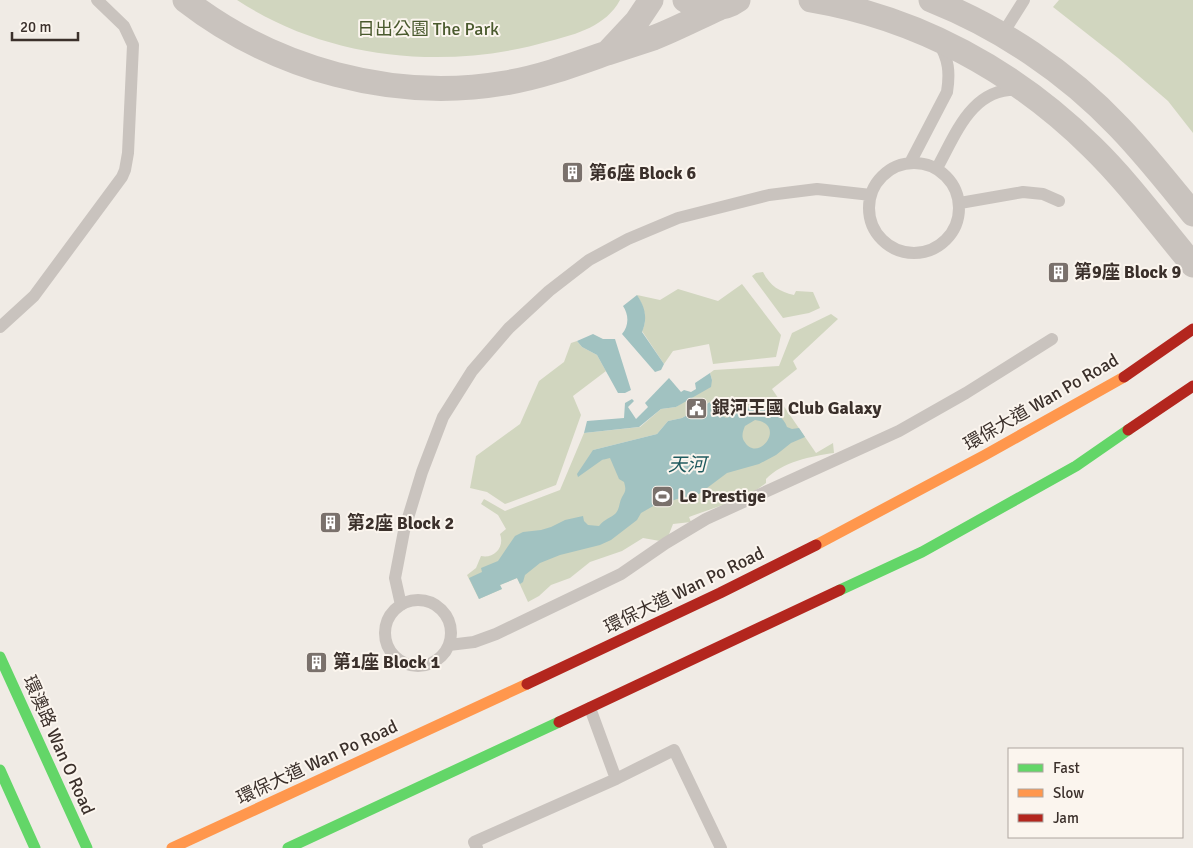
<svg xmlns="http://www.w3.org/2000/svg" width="1193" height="848" font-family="Signika,'Noto Sans TC',sans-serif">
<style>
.green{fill:#d1d6bf;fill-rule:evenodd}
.water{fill:#a1c2c1;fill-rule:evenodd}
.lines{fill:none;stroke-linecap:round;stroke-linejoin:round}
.lane{stroke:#c9c3be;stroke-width:12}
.street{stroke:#c9c3be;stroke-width:25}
.fast{stroke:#63d668;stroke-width:11}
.slow{stroke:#ff974d;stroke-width:11}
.jam{stroke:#b3261e;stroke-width:11}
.labels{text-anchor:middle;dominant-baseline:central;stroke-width:4;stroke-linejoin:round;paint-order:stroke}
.park-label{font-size:18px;fill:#4a5a2e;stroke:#fbf5ee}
.poi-label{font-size:18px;font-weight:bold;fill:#3b302b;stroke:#fbf5ee;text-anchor:start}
.street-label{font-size:18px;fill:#3b302b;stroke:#fbf5ee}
.water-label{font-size:19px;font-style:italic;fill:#1f5a5e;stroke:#fbf5ee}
</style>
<rect width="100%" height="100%" fill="#f0ebe5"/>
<!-- green -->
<path class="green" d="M237 0H620C606 26 577 34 550 41 447 71 328 60 237 0Z
M1059 0H1193V133L1168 101 1118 58 1053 7Z
M763 272C770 286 780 292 794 295L796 291 813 292 820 308 809 313 783 318 752 276 756 273Z
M742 284 781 335 776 357 713 364 709 344 673 351 664 364 642 331C648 319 644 307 637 295L660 300 678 289 718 301Z
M831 314 838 319 793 361 797 369 772 389 816 453 833 443 834 453C812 456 782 462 766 479V483C744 501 714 507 689 517L691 522 673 524 668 537 660 541 643 538 622 551 590 562 570 578 551 585 539 596 528 602 517 578 500 585 502 589 479 599 467 575 476 568 481 556C494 559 505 547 500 534L506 529 498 515 481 504 484 499 505 511 560 490 584 433 640 427 661 409 676 407 712 380 710 373 714 370 779 366 792 333ZM717 398 726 405 602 460 593 450 657 434 668 421 682 418Z
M577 341 582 347 597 355 606 371 573 396 581 415 556 485 505 504 487 492 470 488 476 456 520 424 539 381 564 362 571 343Z"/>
<!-- water -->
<path class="water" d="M637 295C645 307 648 318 642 332L664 364 661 370 655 372 622 334C629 326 629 315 623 306Z
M593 334 603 339H615L631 390 625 393H618L597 355 582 347 577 341Z
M710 373 712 380 711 387 676 407 661 409 639 427 584 433 587 421 624 418 625 403 632 399 634 401 628 407 636 419 648 407 645 403 669 378 681 392 684 390 691 392 696 389 695 383Z
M717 398 727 405 718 411 721 415 726 418C733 415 740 409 747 407 762 402 782 413 787 427L792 429 799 428 805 437 791 443 776 455 759 464 727 473 699 494 677 499 658 506 655 505 641 513 637 520 611 540 600 545 560 555 540 563 525 575 523 582 520 584 517 578 500 585 502 589 479 599 469 578 482 572 481 568 498 561 515 536 523 532 541 530 551 527 565 520 583 516 584 521 588 525 599 526C604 519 611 518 616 513 620 508 619 502 622 497 626 491 626 489 624 482L619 479 610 458 602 460 578 477 577 474 593 450 657 434 668 421 682 418ZM755 420C788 424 758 465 744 441 741 436 743 431 745 426Z"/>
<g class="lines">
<!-- lane -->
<path class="lane" d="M1002 35 1024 0
M869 208a45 45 0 1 1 90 0a45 45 0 1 1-90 0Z
M910 163 947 92C950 73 949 59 938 42
M937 168C956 134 972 86 1020 90
M960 203 1023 192 1043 194 1059 201
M0 327 34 296 122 177 125 170 128 153 133 45 124 26 97 0
M385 633a33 33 0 1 1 66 0a33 33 0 1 1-66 0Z
M401 605 395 578 404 531 422 472 443 417 472 371 509 328 549 291 589 260 628 239 678 218 769 195 817 189 871 195
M449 645 474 642 496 634 621 574 666 543 706 519 899 431 966 393 1052 339
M590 708 616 779
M477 848 474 842 616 779 674 750 721 848"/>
<!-- street -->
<path class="street" d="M185 0C274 69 393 102 505 83 541 77 573 65 607 53 622 48 638 43 653 38 676 29 697 18 719 8
M685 0C699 11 723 11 738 0
M811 0C918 18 1015 71 1092 147 1129 183 1160 226 1193 265
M931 0C1001 28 1067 72 1119 127 1145 154 1169 184 1193 214
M609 51 637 21 651 0"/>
<!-- fast -->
<path class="fast" d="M840 590 922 552 1076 466 1128 430
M0 657 87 848
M0 770 35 848
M288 848 559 722"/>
<!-- slow -->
<path class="slow" d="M816 545 985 455 1124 377
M172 848 527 684"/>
<!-- jam -->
<path class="jam" d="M1124 377 1193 329
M1128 430 1193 386
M527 684 720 593 816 545
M559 722 840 590"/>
</g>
<!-- icons -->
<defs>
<symbol id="building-square" viewBox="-11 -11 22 22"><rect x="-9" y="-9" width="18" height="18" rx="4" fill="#7a716c" stroke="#fbf5ee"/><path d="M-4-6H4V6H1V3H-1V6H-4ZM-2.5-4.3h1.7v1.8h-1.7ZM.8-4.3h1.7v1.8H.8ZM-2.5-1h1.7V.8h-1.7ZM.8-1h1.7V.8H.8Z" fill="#fff"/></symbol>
<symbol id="civic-square" viewBox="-11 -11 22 22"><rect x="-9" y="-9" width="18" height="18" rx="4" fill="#7a716c" stroke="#fbf5ee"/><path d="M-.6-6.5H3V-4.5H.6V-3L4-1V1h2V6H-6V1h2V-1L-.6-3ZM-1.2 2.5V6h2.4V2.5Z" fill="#fff"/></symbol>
<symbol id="stadium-square" viewBox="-11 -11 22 22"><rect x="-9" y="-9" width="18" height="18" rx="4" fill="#7a716c" stroke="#fbf5ee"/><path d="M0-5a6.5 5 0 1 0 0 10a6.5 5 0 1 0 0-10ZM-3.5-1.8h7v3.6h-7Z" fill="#fff"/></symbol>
</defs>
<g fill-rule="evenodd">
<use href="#building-square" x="560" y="160" width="25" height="25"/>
<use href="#building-square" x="1046" y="260" width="25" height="25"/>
<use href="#civic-square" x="684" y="396" width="25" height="25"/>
<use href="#stadium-square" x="650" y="484" width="25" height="25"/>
<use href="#building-square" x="318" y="510" width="25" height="25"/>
<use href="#building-square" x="304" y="650" width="25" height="25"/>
</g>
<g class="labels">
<!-- park labels -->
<g class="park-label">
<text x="428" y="29">日出公園 The Park</text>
</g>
<!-- poi labels -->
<g class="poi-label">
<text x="589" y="173">第6座 Block 6</text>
<text x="1074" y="272">第9座 Block 9</text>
<text x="712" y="408">銀河王國 Club Galaxy</text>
<text x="679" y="496">Le Prestige</text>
<text x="347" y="523">第2座 Block 2</text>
<text x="333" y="662">第1座 Block 1</text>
</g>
<!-- street labels -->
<g class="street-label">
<text transform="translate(1041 402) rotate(-30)">環保大道 Wan Po Road</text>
<text transform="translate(684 590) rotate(-26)">環保大道 Wan Po Road</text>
<text transform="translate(59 745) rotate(66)">環澳路 Wan O Road</text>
<text transform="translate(317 762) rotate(-25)">環保大道 Wan Po Road</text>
</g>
<!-- water labels -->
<g class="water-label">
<text x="687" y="465">天河</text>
</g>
</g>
<!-- legend -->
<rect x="1008" y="748" width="175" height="90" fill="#fbf5ee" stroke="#aea6a0"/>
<rect x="1018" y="764" width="25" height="8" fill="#63d668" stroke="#aea6a0"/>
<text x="1053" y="773" font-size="15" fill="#3b302b">Fast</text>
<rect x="1018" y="789" width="25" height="8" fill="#ff974d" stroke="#aea6a0"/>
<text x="1053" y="798" font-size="15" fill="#3b302b">Slow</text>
<rect x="1018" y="814" width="25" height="8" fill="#b3261e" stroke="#aea6a0"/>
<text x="1053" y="823" font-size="15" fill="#3b302b">Jam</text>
<!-- scale -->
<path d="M12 32v8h66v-8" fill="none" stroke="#3b302b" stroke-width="2.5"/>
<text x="20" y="32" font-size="15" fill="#3b302b" stroke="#fbf5ee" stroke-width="4" paint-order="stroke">20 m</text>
</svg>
